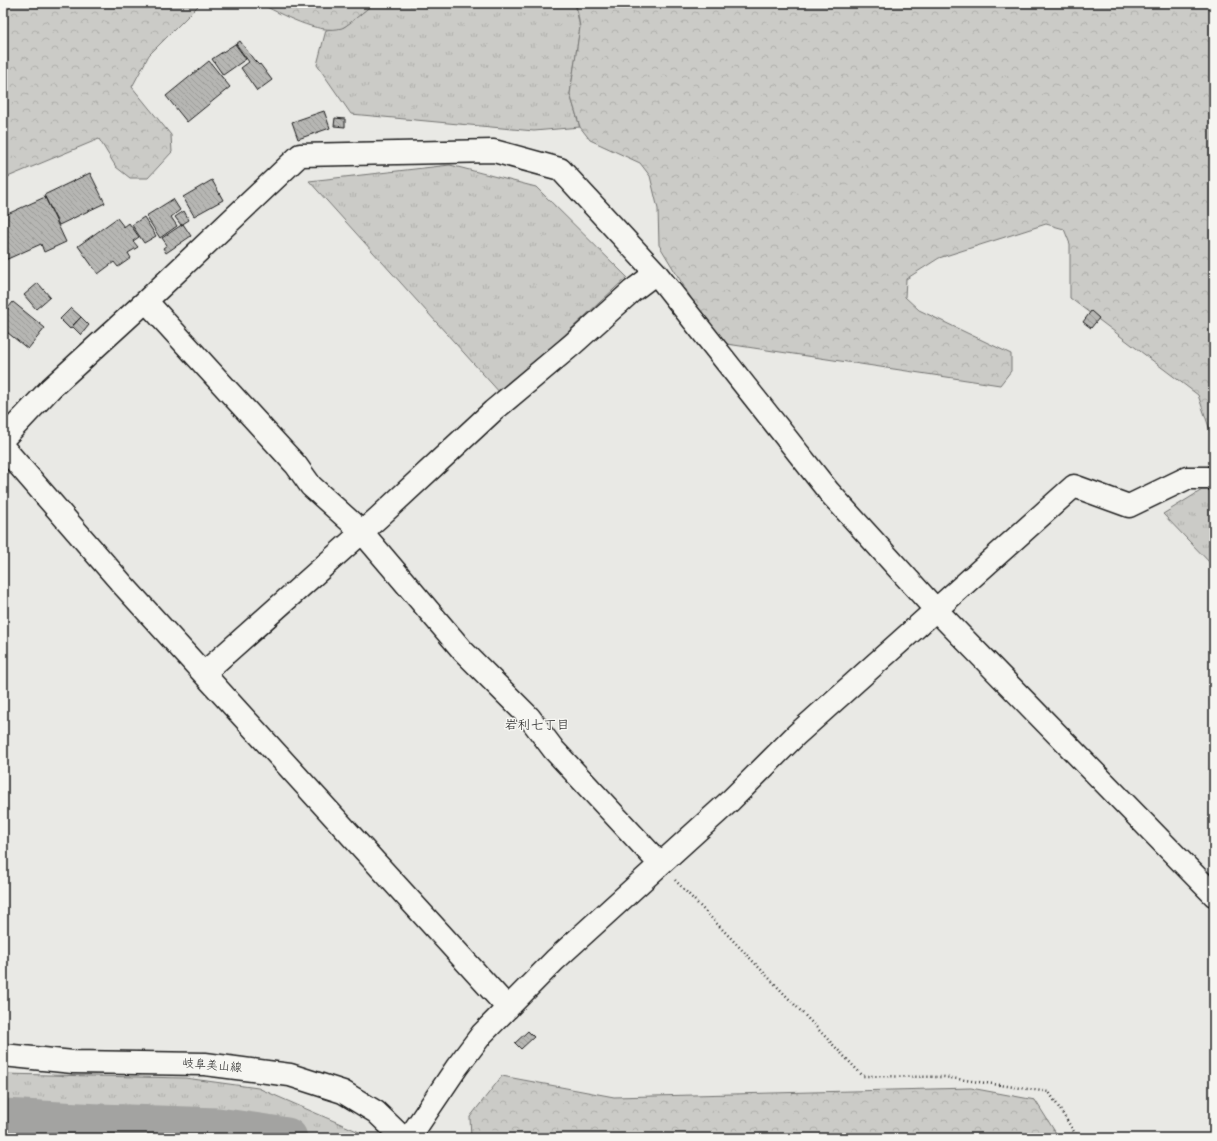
<svg xmlns="http://www.w3.org/2000/svg" width="1217" height="1141" font-family="'Gochi Hand','Klee One',sans-serif">
<style>
.grass{fill:url(#grass-tufts);stroke:#747472}
.forest{fill:url(#forest-crowns);stroke:#747472}
.lines{fill:none;stroke-linecap:round;stroke-linejoin:round}
.river{stroke:#a3a3a1;stroke-width:41}
.building{fill:url(#building-back-hatch);stroke:#1c1c1c}
.minor-casing{stroke:#1c1c1c;stroke-width:25}
.primary-casing{stroke:#1c1c1c;stroke-width:25}
.path{stroke:#1c1c1c;stroke-width:2.5;stroke-dasharray:1 3;stroke-linecap:butt}
.minor{stroke:#f6f6f2;stroke-width:22}
.primary{stroke:#f6f6f2;stroke-width:22}
.labels{text-anchor:middle;dominant-baseline:central;stroke-width:3;stroke-linejoin:round;paint-order:stroke}
.street-label{font-size:12px;fill:#1c1c1c;stroke:#f6f6f2}
.neighbourhood-label{font-size:13px;fill:#1c1c1c;stroke:#f6f6f2}
</style>
<defs>
<pattern id="grass-tufts" width="24" height="20" patternUnits="userSpaceOnUse"><rect width="24" height="20" fill="#cbcbc7"/><path d="M3 7l-1-3M5 7V3M7 7l1-3M15 17l-1-3M17 17v-4M19 17l1-3" fill="none" stroke="#aeaeaa"/></pattern>
<pattern id="forest-crowns" width="20" height="18" patternUnits="userSpaceOnUse"><rect width="20" height="18" fill="#cbcbc7"/><path d="M2 6a3 3 0 1 1 6 0M12 15a3 3 0 1 1 6 0" fill="none" stroke="#aeaeaa"/></pattern>
<pattern id="building-back-hatch" width="6" height="6" patternUnits="userSpaceOnUse"><rect width="6" height="6" fill="#b6b6b3"/><path d="M-1 5l2 2M0 0l6 6M5-1l2 2" fill="none" stroke="#9c9c99"/></pattern>
</defs>
<rect width="100%" height="100%" fill="#e9e9e5"/>
<filter id="ink" filterUnits="userSpaceOnUse"><feTurbulence type="fractalNoise" baseFrequency=".025" numOctaves="2"/><feDisplacementMap in="SourceGraphic" scale="8" xChannelSelector="R" yChannelSelector="G"/><feConvolveMatrix kernelMatrix="1 2 1 2 8 2 1 2 1" color-interpolation-filters="sRGB"/></filter>
<g filter="url(#ink)">
<!-- grass -->
<path class="grass" d="M373 3H575L580 27 570 94 580 127 534 131 351 114 317 65 326 30 344 27 372 5Z
M450 165 536 187 627 277 501 394 309 181Z
M1202 490H1214V567L1163 514Z
M3 1074 185 1078 258 1088 373 1138H299L184 1114 3 1102Z
M3 1130 147 1138H3Z"/>
<!-- forest -->
<path class="forest" d="M3 3H201L149 55 132 87 171 135 172 152 148 178H130L116 167 99 139 3 179Z
M259 3H373L372 5C365 10 349 25 342 28 318 35 281 14 259 3Z
M576 3H1214V442L1198 395 1070 298V244L1064 229 1046 224 939 258 906 279 905 297 919 310 1011 354V371L1000 385 727 344 700 313 659 245 658 209 650 176 640 163 590 140 580 127 570 94 580 27Z
M502 1076 614 1097 971 1088 1035 1100 1059 1138H471L470 1117Z"/>
<g class="lines">
<!-- river -->
<path class="river" d="M3 1119 99 1124 218 1128 287 1138"/>
</g>
<!-- building -->
<path class="building" d="M240 41 254 60 259 65 260 64 272 80 257 91 241 68 249 62 236 44Z
M235 44 246 59 223 75 212 59Z
M209 61 230 87 187 122 166 96Z
M324 111 330 128 298 139 292 122Z
M335 118 345 119V127L334 126Z
M90 173 105 203 59 225 44 195Z
M212 180 223 200 194 216 183 197Z
M45 197 66 242 44 252 41 244 3 261V216Z
M173 199 180 210 171 217 177 226 160 238 146 216Z
M184 211 189 220 181 225 175 217Z
M144 217 156 236 144 243 132 225Z
M117 218 124 227 129 223 139 237 133 241 138 247 128 253 131 258 118 267 114 262 98 274 78 246Z
M183 224 191 236 166 253 163 248 167 245 162 238Z
M38 283 50 297 36 309 24 295Z
M13 302 45 328 28 349 3 329V314Z
M71 308 81 317 70 329 60 319Z
M1091 311 1099 318 1091 328 1083 322Z
M81 317 89 325 81 335 72 326Z
M528 1031 534 1037 521 1049 515 1043Z"/>
<g class="lines">
<defs>
<path id="minor" d="M146 301 296 465 311 486 362 532 463 651 529 717 554 750 660 864
M3 439 51 388 146 301 300 155 494 151 560 169 656 273 829 492 936 610 1214 895
M3 447 124 586 508 1008
M204 673 379 517 493 411 573 344 632 291 656 273
M409 1138 457 1067 482 1034 555 960 731 800 796 735 1074 486 1129 506 1187 478H1214"/>
<path id="primary" d="M3 1055 73 1062 205 1064 290 1075 343 1092 376 1112 403 1138"/>
</defs>
<!-- minor casing -->
<use href="#minor" class="minor-casing"/>
<!-- primary casing -->
<use href="#primary" class="primary-casing"/>
<!-- path -->
<path class="path" d="M675 880 863 1076 944 1077 1049 1092 1078 1138"/>
<!-- minor -->
<use href="#minor" class="minor"/>
<!-- primary -->
<use href="#primary" class="primary"/>
</g>
</g>
<g class="labels">
<!-- street labels -->
<g class="street-label">
<text transform="translate(212 1067) rotate(5)">岐阜美山線</text>
</g>
<!-- neighbourhood labels -->
<g class="neighbourhood-label">
<text x="537" y="726">岩利七丁目</text>
</g>
</g>
<!-- margin -->
<rect width="1217" height="1141" fill="none" stroke="#f6f6f2" stroke-width="16"/>
<rect x="8" y="8" width="1201" height="1125" fill="none" stroke="#1c1c1c" stroke-width="1.5" filter="url(#ink)"/>
</svg>
